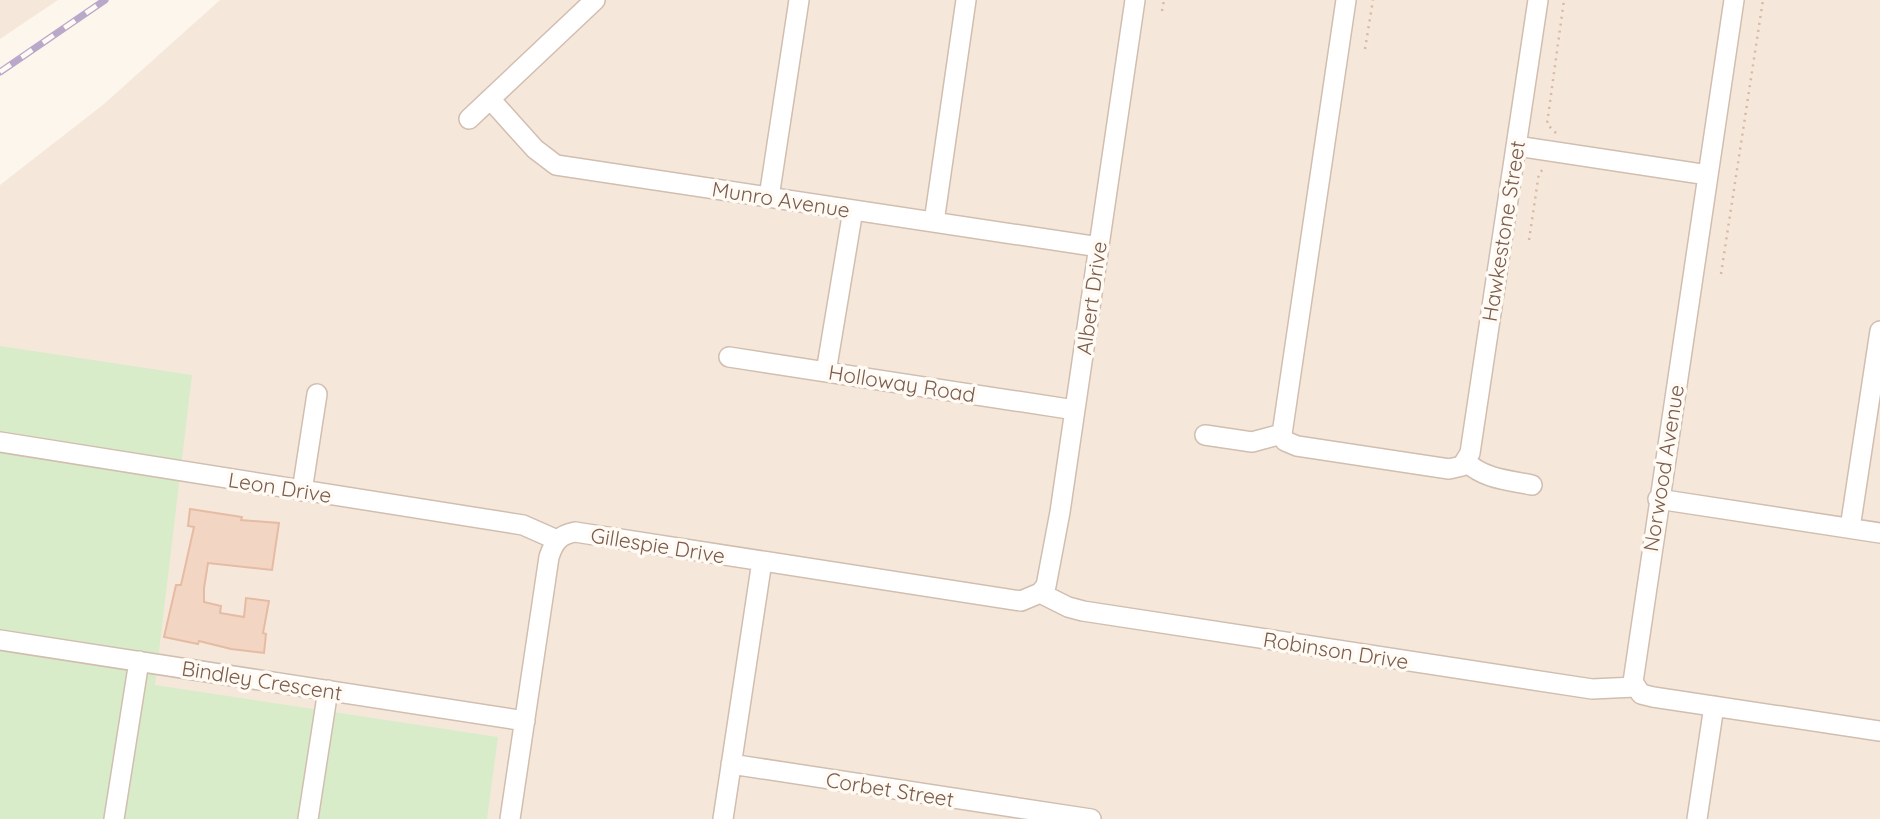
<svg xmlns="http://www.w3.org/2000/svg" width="1880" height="819" font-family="Quicksand,sans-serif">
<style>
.residential{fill:#f5e8da}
.green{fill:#d8ecc9}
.building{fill:#f3d5c3;stroke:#e6bba3;stroke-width:2}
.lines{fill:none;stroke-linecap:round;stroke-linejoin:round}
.minor-casing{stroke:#d1beb0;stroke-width:22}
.path{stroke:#d9b8a5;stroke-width:2.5;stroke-dasharray:2 5;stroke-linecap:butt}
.minor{stroke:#fff;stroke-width:19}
.rail-casing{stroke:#b9a8c9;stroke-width:7}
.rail{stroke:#fffaf3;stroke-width:4.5;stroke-dasharray:13;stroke-linecap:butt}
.labels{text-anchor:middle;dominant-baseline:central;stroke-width:7;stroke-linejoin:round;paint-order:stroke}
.street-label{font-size:21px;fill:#7a5c4d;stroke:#fffaf3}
</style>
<rect width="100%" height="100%" fill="#fdf6ec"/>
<!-- residential -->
<path class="residential" d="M0 0H58L0 39Z
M220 0H1880V819H0V185L104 104Z"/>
<!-- green -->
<path class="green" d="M0 346 192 375 155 685 498 737 487 819H0Z"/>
<!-- building -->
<path class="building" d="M190 509 242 517 241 520 279 523 272 570 208 563 204 588V602L221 606 220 613 244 617 246 598 269 601 263 633 266 634 264 653 231 649 199 641 198 644 164 637 176 585H181L194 527 188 526Z"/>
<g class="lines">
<defs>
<path id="minor" d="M1346 0 1282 434 1285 441 1297 446 1449 469 1462 466 1470 453 1538 0
M1734 0 1633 682 1641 694 1653 697 1880 731
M490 99 535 149 556 165 1099 247
M469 119 595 0
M1516 146 1708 175
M769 197 799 0
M934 222 966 0
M729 357 1075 410
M826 372 853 210
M1205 435 1252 442 1282 434
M0 442 523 525 557 540
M1466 462C1485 479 1507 480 1532 485
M302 491 317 394
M1658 499 1880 533
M1850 528 1880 331
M1040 593 1068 607 1083 611 1592 689 1635 687
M0 640 525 721
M731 764 1091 819
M114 819 139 661
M308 819 328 690
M510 819 549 557C554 542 559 535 575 532L1021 601 1040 593 1046 586 1060 512 1135 0
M723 819 762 561
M1697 819 1714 706"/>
</defs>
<!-- minor casing -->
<use href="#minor" class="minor-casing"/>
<!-- path -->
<path class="path" d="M1162 11 1164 0
M1365 49 1373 0
M1556 133 1547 124 1564 0
M1529 240 1539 173 1545 168
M1721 274 1763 0"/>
<!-- minor -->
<use href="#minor" class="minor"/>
<defs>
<path id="rail" d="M0 72 105 0"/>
</defs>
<!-- rail casing -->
<use href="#rail" class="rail-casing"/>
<!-- rail -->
<use href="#rail" class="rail"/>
</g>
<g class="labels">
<!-- street labels -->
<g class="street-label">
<text transform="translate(781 199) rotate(9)">Munro Avenue</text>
<text transform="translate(1503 231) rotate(-81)">Hawkestone Street</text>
<text transform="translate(1091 298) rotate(-82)">Albert Drive</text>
<text transform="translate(902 383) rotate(9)">Holloway Road</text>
<text transform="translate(1663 468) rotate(-81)">Norwood Avenue</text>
<text transform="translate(280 487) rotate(9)">Leon Drive</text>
<text transform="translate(658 545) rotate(9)">Gillespie Drive</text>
<text transform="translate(1336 650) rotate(9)">Robinson Drive</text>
<text transform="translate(262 680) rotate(9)">Bindley Crescent</text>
<text transform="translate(890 789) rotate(9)">Corbet Street</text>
</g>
</g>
</svg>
